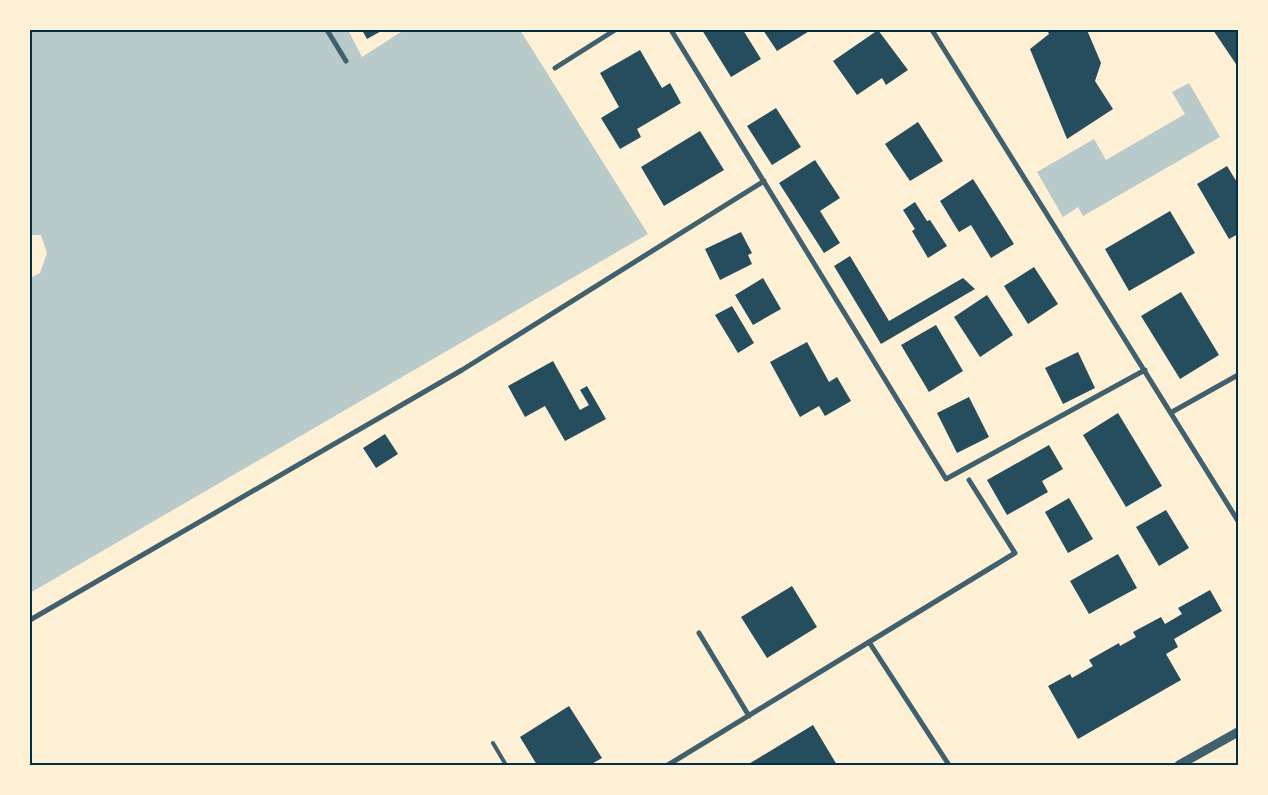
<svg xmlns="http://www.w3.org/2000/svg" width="1268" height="795" font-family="'Roboto Serif',serif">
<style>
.green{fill:#b9caca}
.building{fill:#264d5e}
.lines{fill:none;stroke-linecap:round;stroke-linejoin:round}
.service{stroke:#3f606c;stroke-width:4}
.minor{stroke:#3f606c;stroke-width:5}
.tertiary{stroke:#3f606c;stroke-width:9}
.neatline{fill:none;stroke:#003049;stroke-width:2}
</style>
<rect width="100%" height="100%" fill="#fdf0d5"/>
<!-- green -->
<path class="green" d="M30 30H348L362 57 404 30H520L648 234 30 593V278L40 273 47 253 41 235H30Z
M1189 83 1220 137 1083 216 1078 207 1063 217 1037 172 1094 139 1106 160 1185 114 1172 92Z"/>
<!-- building -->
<path class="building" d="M362 30H383L367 39Z
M702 30H743L761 59 731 77Z
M763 30H811L777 51Z
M878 30 908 70 886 85 882 78 857 95 833 61Z
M1047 30H1087L1101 63 1095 81 1113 109 1067 139 1030 49 1049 34Z
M1213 30H1238V67Z
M640 50 662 88 670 83 681 103 637 129 641 137 620 149 601 118 619 107 600 73Z
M776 108 801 147 772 165 747 126Z
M918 122 943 161 910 181 885 144Z
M700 131 724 170 664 206 641 167Z
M815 160 840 198 820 211 840 243 824 253 779 183Z
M1227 166 1238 184V234L1229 239 1197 184Z
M973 179 1014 244 991 258 971 225 959 232 940 201Z
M915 202 927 221 930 220 947 246 928 258 912 231 915 229 903 210Z
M1170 211 1195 253 1129 291 1105 249Z
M741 232 752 253 748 255 752 264 720 280 705 249Z
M850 256 889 321 963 278 975 289 881 344 834 266Z
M1034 267 1058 304 1028 324 1004 286Z
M763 278 781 309 753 325 735 295Z
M1181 292 1219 355 1180 379 1141 316Z
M987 295 1013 335 980 357 954 317Z
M732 306 754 343 738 353 715 315Z
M936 325 963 371 929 392 901 345Z
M807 342 829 382 837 377 851 401 825 416 819 406 800 417 770 362Z
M1078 352 1095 388 1063 404 1045 368Z
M553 361 580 410 589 405 580 390 587 386 606 419 565 441 545 406 525 417 508 386Z
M969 397 989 437 957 453 937 413Z
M1118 413 1162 486 1126 507 1083 435Z
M385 434 398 454 376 468 363 448Z
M1049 445 1063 469 1042 481 1048 492 1007 515 987 480Z
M1069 498 1093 539 1068 553 1045 512Z
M1166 510 1189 548 1159 566 1136 527Z
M1118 554 1137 588 1089 614 1070 581Z
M792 586 817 627 767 658 741 617Z
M1210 590 1222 611 1174 639 1178 647 1166 654 1181 680 1078 739 1048 686 1070 674 1072 678 1093 666 1089 660 1119 643 1120 646 1136 637 1133 632 1161 617 1165 624 1182 614 1178 608Z
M569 706 602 758 590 765H537L520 737Z
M813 725 837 765H747Z"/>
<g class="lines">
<!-- service -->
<path class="service" d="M493 743 506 765"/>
<!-- minor -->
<path class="minor" d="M327 30 346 61
M671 30 946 479 1145 370
M932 30 1238 521
M555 68 615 30
M1172 412 1238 375
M30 620 462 370 764 181
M699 633 749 716
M668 765 869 642
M949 765 869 642 1015 553 969 480"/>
<!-- tertiary -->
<path class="tertiary" d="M1179 765 1238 732"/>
</g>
<!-- border -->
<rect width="1268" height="795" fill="none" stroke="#fdf0d5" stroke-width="62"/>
<rect x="31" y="31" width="1206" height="733" class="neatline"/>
</svg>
